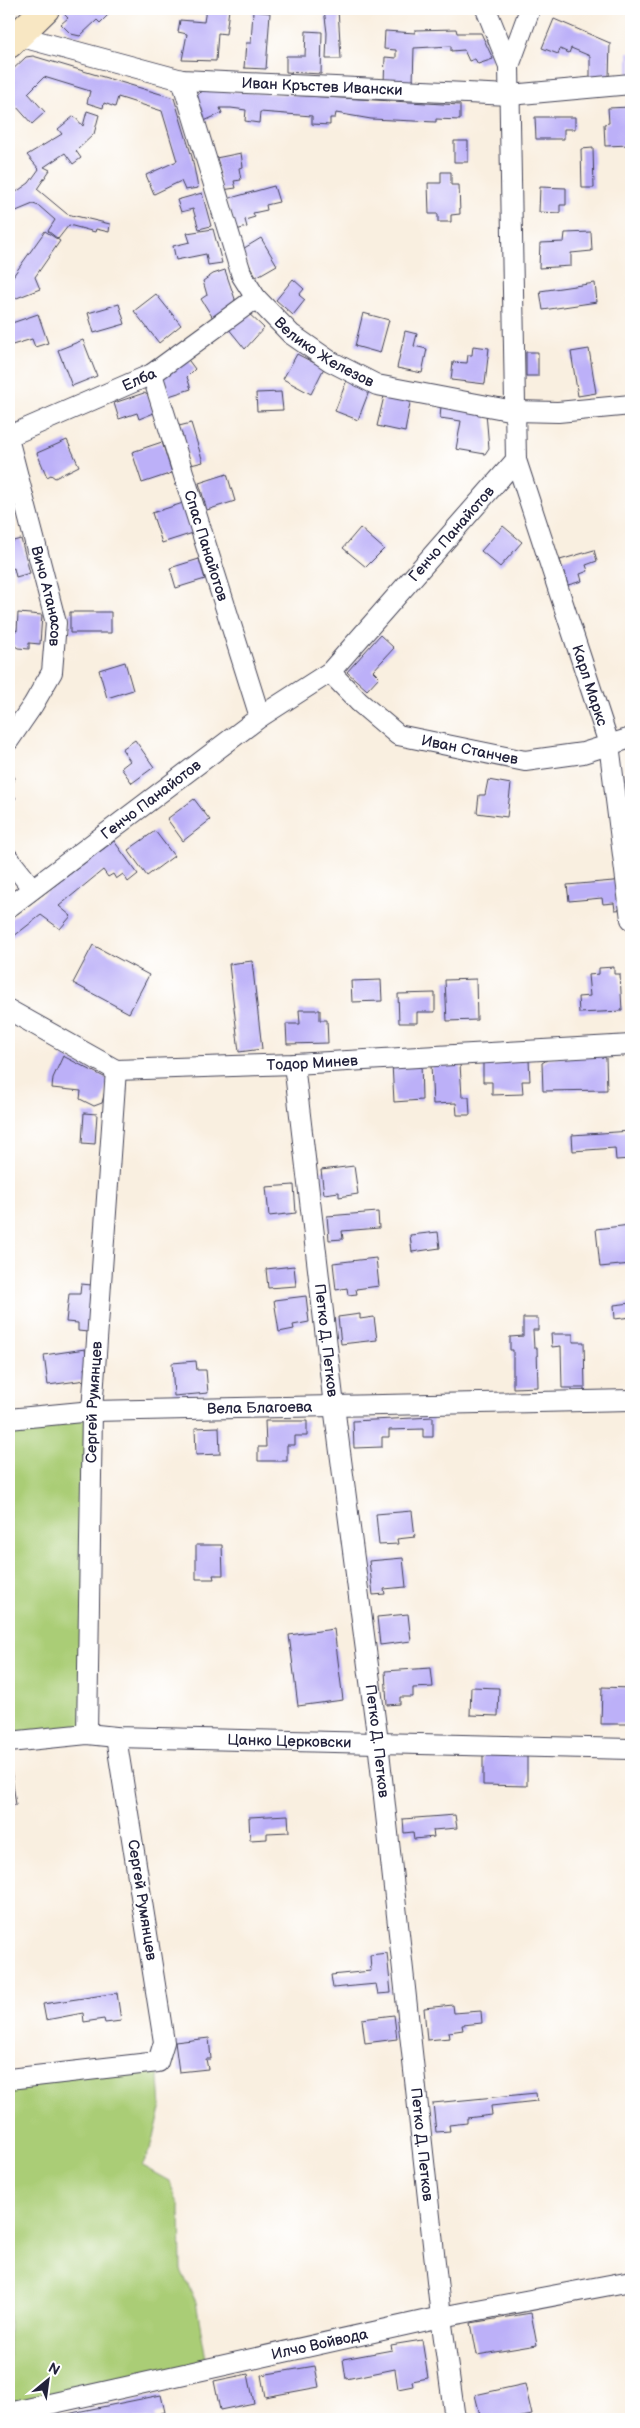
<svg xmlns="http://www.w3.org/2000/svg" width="640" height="2428" font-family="'Balsamiq Sans',sans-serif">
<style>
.green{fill:#aacd76;stroke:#667858}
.building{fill:#bcb0f8}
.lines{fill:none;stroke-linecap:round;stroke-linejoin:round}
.street-casing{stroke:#424154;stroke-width:22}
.secondary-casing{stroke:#424154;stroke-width:30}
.street{stroke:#fff;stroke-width:20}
.secondary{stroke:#f8e7c3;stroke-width:28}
.labels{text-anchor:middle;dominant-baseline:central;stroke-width:4.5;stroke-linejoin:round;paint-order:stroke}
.street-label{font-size:15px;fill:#22223b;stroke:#fff}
</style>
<rect width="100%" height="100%" fill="#fff"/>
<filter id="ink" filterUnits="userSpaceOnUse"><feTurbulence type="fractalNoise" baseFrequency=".02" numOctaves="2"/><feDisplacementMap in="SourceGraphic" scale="10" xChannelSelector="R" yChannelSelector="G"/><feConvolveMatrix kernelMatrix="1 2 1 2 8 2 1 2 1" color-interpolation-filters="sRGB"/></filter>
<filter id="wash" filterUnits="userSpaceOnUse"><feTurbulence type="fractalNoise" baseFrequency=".0096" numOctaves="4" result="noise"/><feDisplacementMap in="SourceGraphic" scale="20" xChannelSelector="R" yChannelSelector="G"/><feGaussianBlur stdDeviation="1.12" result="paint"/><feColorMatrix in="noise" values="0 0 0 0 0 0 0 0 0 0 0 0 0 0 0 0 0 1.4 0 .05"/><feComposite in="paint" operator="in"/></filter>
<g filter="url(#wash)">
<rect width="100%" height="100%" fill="#f9efe0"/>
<!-- green -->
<path class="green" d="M92 1411 87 1734 9 1746V1419Z
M158 2062 161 2109 152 2145 142 2166 169 2181 180 2207 181 2270 196 2302 208 2370 9 2413V2079Z"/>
<g id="blocks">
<!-- building -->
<path class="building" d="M67 9H114L100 23 97 20 80 36 71 34 61 24 68 18 63 13Z
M206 9H229L226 34 218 33 216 61 182 60 187 34 178 32 180 20 204 22Z
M324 9H338L341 59H326L327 33Z
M253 11 270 13 266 69 244 68 246 43H251Z
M554 19 610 43 609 78H590V56L571 48 569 53 560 49 558 54 542 48Z
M456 29 457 33H481L493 59 478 64 475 59 469 61 464 50 451 51V46L414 48 413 83 384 82 385 57 396 58V50L384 49 385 31 415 33V30Z
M306 31 322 32 321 74 286 72V56H305Z
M628 52H631V77H628Z
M33 56 174 98 192 157 198 188 185 190 181 181 154 194 146 175 177 161 162 111 118 97 115 107 104 103 103 108 87 103 90 91 44 77 28 93 45 112 32 124 16 106 11 111 9 108V73L26 57Z
M205 90 460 105V120L436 119V122L371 119 336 113 335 118H330V125L312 124V116L260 112 259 123 245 121 246 110 231 108H220L222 113 202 122 196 95Z
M631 107V145L605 146 604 124 609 123 608 108Z
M87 111 99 115 94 134 76 151 81 158 73 164 65 153 44 167 50 170 37 189 67 214 110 224 109 232 96 229 95 232 69 225 58 239 48 231 55 220 39 206 33 204 9 214V197L29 183 39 169 27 155 62 134 58 129 74 116 83 126Z
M535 117H575V129H564V139H536Z
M454 141H468V162H454Z
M593 148 594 188H582L581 149Z
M241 153 243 167 239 168 241 180 234 181 236 188 222 190 216 158Z
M441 172H451V185H459L460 214 451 215V222H438V214H429L428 183H441Z
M274 186 279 202 266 205 267 210 253 213 255 217 245 220 247 227 236 230 227 199Z
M540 187 566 188V205H560V213L539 212Z
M202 193 211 226 199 229 193 209 181 212 177 200Z
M213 229 222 263 208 265 206 254 176 260 173 246 190 242 187 233Z
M45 231 60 241 35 277 40 289 9 301V281L12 280 11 279Z
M591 232 592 251 571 253V266L539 268 540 243 564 242 565 233Z
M261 238 277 265 256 277 241 250Z
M225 270 235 299 233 304 213 318 201 299 207 295 203 281 213 274Z
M293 279 304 289 299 295 305 300 293 315 276 300Z
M595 283 597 302 543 310 540 291Z
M156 294 181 325 159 343 134 311Z
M119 304 125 324 94 333 88 313Z
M244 309 264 328 245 349 224 323Z
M363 313 389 320 380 353 355 346Z
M38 314 48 343 35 347 32 339 9 346V324Z
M405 331 417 334 414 346 427 349 422 373 397 368Z
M83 340 97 376 72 386 58 350Z
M473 346 489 348 485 384 451 380 453 362 467 363 468 355H472Z
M589 349 596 393 578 396 571 352Z
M526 352H538V376H526Z
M183 353 195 369 187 377 191 389 169 396 152 374Z
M297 354 324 368 311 394 283 379Z
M348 377 371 386 358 420 335 411Z
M281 392 283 410 257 411 256 393Z
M385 392 411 397 405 432 377 426Z
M144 393 148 395 154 413 139 419 137 413 119 419 114 403Z
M441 406 486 413 489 448 485 454 456 449 461 421 440 418Z
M191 423 203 462 191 465 179 426Z
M67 440 79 466 55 478 51 475 47 477 37 453Z
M162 442 172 473 142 483 132 452Z
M227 474 235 501 207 510 199 483Z
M183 503 193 533 162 543 152 513Z
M503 526 522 542 500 567 481 551Z
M360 528 384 549 366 567 343 548Z
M21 539 30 573 16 577 14 568 9 570V542Z
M594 550 597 561 586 565 588 571 580 574 582 581 568 585 560 560Z
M199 559 205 579 176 588 170 568Z
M70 612H111V633H70Z
M18 613 42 615 40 644 29 643V649L18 648 9 642V627L17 631Z
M380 635 394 648 373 671 379 677 367 690 347 672Z
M125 662 133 690 107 698 99 670Z
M135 740 154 767 132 783 121 768 130 761 122 749Z
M9 769 15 778 10 791 16 798 9 805Z
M488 780 511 784 507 817 477 813 479 795H485Z
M194 799 210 820 183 841 167 819Z
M155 831 174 856 147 876 128 850Z
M114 841 138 874 128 882 123 874 116 879 113 874 108 877 103 870 59 906 71 916 60 929 41 915 9 940V920Z
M625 880 628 909 615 910 614 903 603 904 602 898 569 901 567 885Z
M93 945 149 975 129 1013 73 983Z
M252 961 262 1049 239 1052 229 964Z
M614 967V974H620L622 1011 579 1013 578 997 590 996 588 975 599 974V968Z
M476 979 477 1020 447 1021 445 980Z
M381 980 382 1001 352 1002 351 981Z
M435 993V1012H417V1023H399L398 994Z
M299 1010H320V1020H327L328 1043 287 1044 286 1024H300Z
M597 1055 606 1058 607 1090 543 1091 542 1063 550 1058Z
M63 1056 108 1079 102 1103 94 1106 80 1099 81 1091 52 1088 53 1078Z
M529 1060 530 1081H522L523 1094 492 1095V1082H483V1062Z
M421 1061 422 1100 394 1102 392 1063Z
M460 1064 462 1097H469L470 1115H457L456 1103 433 1104 431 1065Z
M84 1113 97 1114 95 1144 82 1143Z
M631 1131V1159L616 1160 615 1148 573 1151 572 1135Z
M354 1166 358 1194 339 1197V1192L324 1194 321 1170Z
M294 1185 296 1213 269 1216 266 1187Z
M378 1212 379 1228 342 1231 343 1239 329 1240 327 1216Z
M630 1225 631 1264 600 1267 596 1229Z
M438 1232 440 1248 412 1252 410 1235Z
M376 1258 379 1286 356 1289 357 1294 348 1295 347 1288 336 1290 333 1263Z
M294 1266 296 1286 268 1288 266 1269Z
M81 1284 102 1286 98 1333 78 1331V1323L66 1322 69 1294H80Z
M306 1296 309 1322 293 1325 294 1329 279 1332 274 1300Z
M631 1303V1317L615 1319 614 1305Z
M360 1314V1319L374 1317 377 1340 341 1344 338 1317Z
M523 1318H538V1330H533L534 1348H537L538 1387 513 1388V1350H510V1337L523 1336Z
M551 1334H573V1342H584L585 1388H562L561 1346 552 1347Z
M85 1349 88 1367 84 1368 86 1380 48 1385 44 1355Z
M196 1361 197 1370H206L208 1393 174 1396 172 1363Z
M433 1417V1437H423V1429L389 1430V1437H382V1447L354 1448 353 1421Z
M265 1421H307V1436H295V1445H287V1461H258V1447H266Z
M219 1427 220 1454 196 1455 195 1428Z
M412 1511 415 1537 397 1539 398 1544 379 1545 376 1514Z
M196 1545H222L223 1575H213L214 1579H196Z
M403 1558 406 1587 384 1589 385 1594 373 1595 369 1561Z
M408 1614 411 1641 380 1645 377 1617Z
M334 1629 343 1700 298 1706 289 1635Z
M431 1668 433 1687 413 1688V1697H400V1704L387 1705 385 1671Z
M471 1687 499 1688 498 1716 470 1715Z
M602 1687 630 1688V1724H601Z
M483 1750H527V1786L483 1785Z
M9 1769H11L16 1805 9 1806Z
M288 1815 289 1832 267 1833V1839L250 1840 249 1817Z
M455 1815 457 1828 433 1830 434 1837 414 1839 413 1832 404 1833 403 1819Z
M387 1953 391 1993 378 1994 376 1984 333 1988 331 1975 371 1971 370 1955Z
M117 1993 121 2021 105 2023 104 2019 84 2022 83 2013 46 2020 43 2004Z
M453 2005 454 2013 481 2011 482 2023 462 2025 463 2030 449 2032 450 2038 427 2040 424 2008Z
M394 2015 397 2039 365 2043 362 2019Z
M209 2038 211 2059H206L208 2069 179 2072 175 2042Z
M536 2093 537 2101 491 2106 492 2115 467 2118V2123L449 2125 450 2131 436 2132 433 2103Z
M531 2313 537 2345 477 2355 471 2323Z
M422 2340 428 2378 412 2381 413 2386 398 2389 395 2369 346 2379 343 2359 392 2350 391 2345Z
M315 2366 319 2387 265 2397 261 2375Z
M248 2374 254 2403 220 2410 214 2381Z
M525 2384 532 2415 512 2419H481L475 2395Z
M161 2395 165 2412 154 2415 155 2419H42Z"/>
</g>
</g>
<g filter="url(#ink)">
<use href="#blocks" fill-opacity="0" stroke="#424154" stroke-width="1"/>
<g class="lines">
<defs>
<g id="street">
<path d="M486 9 509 66"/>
<path id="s1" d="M530 9 509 66 516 460 609 744 631 919"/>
<path id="s2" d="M18 36 182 80 510 95 631 84"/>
<path id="s3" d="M182 80 242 276 256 298 291 334 330 361 377 385 514 411 558 412 631 405"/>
<path id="s4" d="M152 374 260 717"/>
<path id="s5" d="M9 436 152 374 256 298"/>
<path id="s6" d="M9 442 56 623 52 672 33 705 9 740"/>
<path id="s7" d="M330 672 359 702 398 735 525 761 583 753 631 738"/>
<path d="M9 859 32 888"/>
<path id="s8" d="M9 907 260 717 330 672 516 460"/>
<path id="s9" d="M9 1010 116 1070 294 1064 631 1045"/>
<path id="s10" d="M294 1064 334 1406 378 1742 441 2317 455 2419"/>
<path id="s11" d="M9 1419 92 1411 631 1400"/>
<path id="s12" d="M87 1734 92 1411 116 1070"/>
<path id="s13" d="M9 1742 87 1734 116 1737 631 1749"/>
<path d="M9 2079 158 2062 164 2042 116 1737"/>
<path id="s14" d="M9 2413 441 2317 631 2281"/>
</g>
<path id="secondary" d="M9 44 45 9"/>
</defs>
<!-- street casing -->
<use href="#street" class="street-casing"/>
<!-- secondary casing -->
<use href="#secondary" class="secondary-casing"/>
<!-- street -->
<use href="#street" class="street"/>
<!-- secondary -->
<use href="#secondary" class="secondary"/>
</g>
</g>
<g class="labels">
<!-- street labels -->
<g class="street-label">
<text stroke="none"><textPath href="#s2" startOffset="310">Иван Кръстев Ивански</textPath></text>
<text stroke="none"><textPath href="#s3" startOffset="319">Велико Железов</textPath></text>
<text stroke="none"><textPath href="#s5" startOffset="142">Елба</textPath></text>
<text stroke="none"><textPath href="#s8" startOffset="582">Генчо Панайотов</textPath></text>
<text stroke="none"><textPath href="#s4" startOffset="180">Спас Панайотов</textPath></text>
<text stroke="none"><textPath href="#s6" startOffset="159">Вичо Атанасов</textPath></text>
<text stroke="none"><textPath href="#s1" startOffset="692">Карл Маркс</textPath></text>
<text stroke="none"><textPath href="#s7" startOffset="166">Иван Станчев</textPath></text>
<text stroke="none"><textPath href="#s8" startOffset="178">Генчо Панайотов</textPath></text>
<text stroke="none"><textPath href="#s9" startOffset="319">Тодор Минев</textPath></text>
<text stroke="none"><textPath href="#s10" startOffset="278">Петко Д. Петков</textPath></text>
<text stroke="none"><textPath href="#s12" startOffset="332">Сергей Румянцев</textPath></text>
<text stroke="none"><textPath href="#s11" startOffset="251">Вела Благоева</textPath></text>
<text stroke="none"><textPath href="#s13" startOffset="281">Цанко Церковски</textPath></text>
<text stroke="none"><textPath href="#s10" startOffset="682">Петко Д. Петков</textPath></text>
<text transform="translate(142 1900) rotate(81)">Сергей Румянцев</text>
<text stroke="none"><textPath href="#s10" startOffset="1088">Петко Д. Петков</textPath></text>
<text stroke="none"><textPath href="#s14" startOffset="318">Илчо Войвода</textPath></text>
</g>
</g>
<!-- margin -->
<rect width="640" height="2428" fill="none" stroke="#fff" stroke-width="30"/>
<!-- north arrow -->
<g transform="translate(48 2380) rotate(29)" stroke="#ffffff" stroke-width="4" paint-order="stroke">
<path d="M0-4L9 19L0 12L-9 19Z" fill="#22223b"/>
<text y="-8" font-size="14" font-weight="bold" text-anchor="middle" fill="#22223b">N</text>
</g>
</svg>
